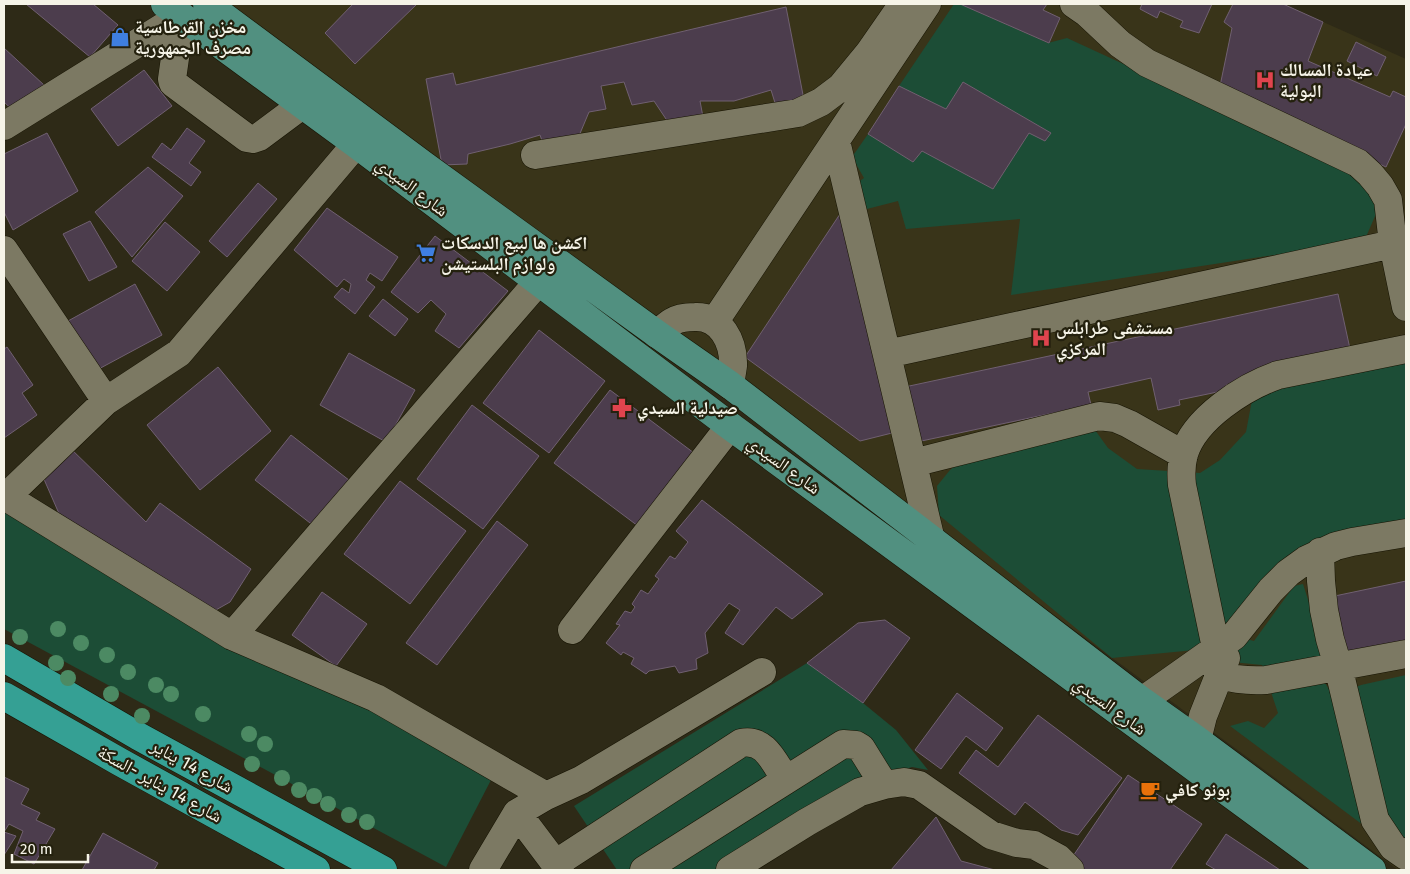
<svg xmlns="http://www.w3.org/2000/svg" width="1410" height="874" font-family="'Fira Sans','Noto Naskh Arabic',sans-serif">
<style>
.built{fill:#393419}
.green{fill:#1c4d36}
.building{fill:#4c3d4d;stroke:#706071}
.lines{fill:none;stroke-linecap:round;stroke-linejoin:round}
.minor-casing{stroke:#161302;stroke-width:29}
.major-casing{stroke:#161302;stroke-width:29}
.highway-casing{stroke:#161302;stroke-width:29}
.minor{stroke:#7c7963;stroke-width:28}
.major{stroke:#519080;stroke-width:28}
.highway{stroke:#35a094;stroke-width:28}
.tree{fill:#4c8a63}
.labels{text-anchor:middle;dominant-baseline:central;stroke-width:4.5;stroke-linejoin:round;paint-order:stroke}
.poi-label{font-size:18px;font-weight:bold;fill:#f6f4e8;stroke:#24210e;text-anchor:start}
.street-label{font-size:18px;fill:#f6f4e8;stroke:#24210e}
</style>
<rect width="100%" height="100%" fill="#2e2a17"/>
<!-- built -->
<path class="built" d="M223 4H1283L1406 59V870H1398L1247 757Z"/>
<!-- green -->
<path class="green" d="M954 4H960L1048 43 1067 38 1388 186 1366 237 1294 252 1011 295 1020 219 906 229 898 201 863 210 854 185 864 178 852 157 868 134 913 162 922 151 993 189 1029 133H1051L963 82 946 109 899 86Z
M1406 350V527L1321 550 1235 636 1254 641 1294 586 1303 584 1310 606 1323 666 1322 678 1333 696 1361 685 1406 675V857L1230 726 1248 721 1264 728 1278 713 1262 665 1222 661 1195 650 1112 658 939 515 937 486 950 470 966 457 1090 423 1108 448 1137 469 1200 473 1220 460 1246 432 1252 400 1259 378Z
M4 487 491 780 446 867 4 629Z
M807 663 863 703 896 730 928 770 912 767 864 782 732 870H617L574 806Z"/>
<!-- building -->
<path class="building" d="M26 4H93L118 25 90 57Z
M353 4H417L355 64 325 33Z
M960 4H1047L1043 10 1060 18 1049 43Z
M1142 4H1212L1199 33 1180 27 1183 21 1160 11 1157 18 1140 9Z
M1233 4H1283L1323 22 1308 61 1390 97 1393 91 1406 97V124L1386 167 1219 91 1232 28 1224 22Z
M786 7 804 100 776 106 771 90 734 101H700L703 117 670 125 654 101 632 105 624 82 601 86 606 109 589 112 576 143 545 149 540 135 510 144 468 154 467 164 442 165 426 79 453 73 456 85Z
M1356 42 1386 57 1377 76 1347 61Z
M4 48 44 85 17 114 4 102Z
M144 70 172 106 118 146 91 109Z
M963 82 1051 133 1045 141 1029 133 993 189 922 151 913 162 868 134 899 86 946 109Z
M187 128 205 141 189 163 201 172 191 186 152 157 162 143 171 150Z
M47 133 78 191 13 230 4 212V154Z
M148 167 183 196 132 257 95 212Z
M258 183 277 199 227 257 209 241Z
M327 208 398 257 382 281 370 273 366 280 375 287 355 314 334 297 342 288 349 293 351 284 344 279 337 287 294 250Z
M840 214 892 433 860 441 745 357Z
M90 221 117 267 89 281 63 234Z
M165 222 200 252 167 291 132 261Z
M435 236 508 291 459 348 435 331 446 314 431 300 418 313 391 292Z
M135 284 162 335 95 371 68 321Z
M1338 294 1352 358 1226 385 1227 390 1179 400 1180 405 1158 410 1151 378 1088 392 1091 405 912 443 900 388Z
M383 299 408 319 395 336 369 316Z
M539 330 605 381 549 453 483 403Z
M7 347 33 385 22 393 37 415 4 438V349Z
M349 353 415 390 386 442 320 405Z
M218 367 271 431 200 490 147 425Z
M610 390 694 453 638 526 554 463Z
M472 405 539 456 483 529 417 479Z
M291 435 354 484 319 530 255 480Z
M67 445 146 522 160 503 251 569 230 602 214 611 68 534 43 477Z
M400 481 466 531 410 604 344 554Z
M702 500 823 594 792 619 776 607 743 645 725 633 740 610 729 603 705 633 708 653 696 659 697 669 679 673 675 666 649 671 646 674 631 664 634 658 623 652 621 655 606 643 620 625 616 624 625 611 631 613 635 607 632 604 641 590 648 594 659 579 655 576 670 556 675 559 688 542 676 531Z
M497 521 528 545 437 665 406 643Z
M1406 581V641L1342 654 1330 597Z
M322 592 367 624 336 666 292 635Z
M885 620 910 638 863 703 807 663 858 623Z
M957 693 1003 728 986 751 966 736 941 769 915 750Z
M1038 715 1122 778 1078 835 1061 830 1025 802 1015 815 959 773 976 750 998 767Z
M1128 775 1202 824 1170 870H1075L1067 865Z
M4 777 29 789 21 804 40 813 36 820 55 829 34 864 14 854 23 831 9 824 4 832 16 836 4 855Z
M936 817 961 861 995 870H891Z
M103 833 158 863 154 870H82Z
M1226 834 1280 870H1216L1206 864Z"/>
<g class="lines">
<defs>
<path id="minor" d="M1074 4 1087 13 1120 44 1147 63 1358 163 1370 174 1380 186 1388 200 1393 244 1406 307
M181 16 172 79 173 83 247 138 253 139 259 137 302 105
M4 126 181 16
M836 141 931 540
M535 155 798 113 821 102 841 87 869 53 903 4
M4 250 106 401
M715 321 927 4
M657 334C662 330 667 325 672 322 678 318 688 317 695 317 721 316 734 342 733 366 732 372 731 379 730 385
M887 354 1393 244
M913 463 1099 416 1115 418 1129 424 1184 455
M4 495 6 497 232 636 376 698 546 796
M6 497 106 401 179 353 356 144
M1320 552 1321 581 1324 610 1330 639 1338 666 1375 820 1393 847 1406 856
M572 630 730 426
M232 636 538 282
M1216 648 1182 485C1181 475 1181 464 1184 454 1195 418 1244 387 1278 375L1406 349
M1220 675C1236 680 1250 681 1266 680L1406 654
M1142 701 1234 636 1271 590 1288 573 1306 560 1336 546 1352 542 1406 533
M1197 740 1203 716 1226 658
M517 813 560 870
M555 864 741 743C766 738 774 763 786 780
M483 870 517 813 546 796 581 780 762 672
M644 870 843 744 856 745 861 748 884 785
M730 870 807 822 860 792 884 785 904 782 919 785 991 835 1017 843 1034 845 1058 858 1070 870"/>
<path id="major" d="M165 4 356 144 730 426 1334 870
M207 4 425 166 657 334 730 385 1142 701 1197 740 1372 870"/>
<path id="highway" d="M4 658 138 736 383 870
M4 696 120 762 316 870"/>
</defs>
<!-- minor casing -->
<use href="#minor" class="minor-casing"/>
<!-- major casing -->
<use href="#major" class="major-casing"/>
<!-- highway casing -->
<use href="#highway" class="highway-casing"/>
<!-- minor -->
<use href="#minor" class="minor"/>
<!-- major -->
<use href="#major" class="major"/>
<!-- highway -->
<use href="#highway" class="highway"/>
</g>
<!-- trees -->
<g class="tree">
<circle cx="58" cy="629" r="8"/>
<circle cx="20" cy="637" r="8"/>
<circle cx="81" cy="643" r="8"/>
<circle cx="107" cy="655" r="8"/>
<circle cx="56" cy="663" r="8"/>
<circle cx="128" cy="672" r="8"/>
<circle cx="68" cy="678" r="8"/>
<circle cx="156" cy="685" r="8"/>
<circle cx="111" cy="694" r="8"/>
<circle cx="171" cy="694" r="8"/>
<circle cx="203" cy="714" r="8"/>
<circle cx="142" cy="716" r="8"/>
<circle cx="249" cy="734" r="8"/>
<circle cx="265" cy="744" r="8"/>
<circle cx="252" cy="764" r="8"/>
<circle cx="282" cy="778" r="8"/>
<circle cx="299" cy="790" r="8"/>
<circle cx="314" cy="796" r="8"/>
<circle cx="328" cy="804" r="8"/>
<circle cx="349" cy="815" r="8"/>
<circle cx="367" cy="822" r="8"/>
</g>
<!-- icons -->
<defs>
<symbol id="shop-bare" viewBox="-9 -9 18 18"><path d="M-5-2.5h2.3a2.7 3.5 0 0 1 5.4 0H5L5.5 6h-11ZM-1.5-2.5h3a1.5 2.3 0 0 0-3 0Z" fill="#3f7fe0" stroke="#24210e" stroke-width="2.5" paint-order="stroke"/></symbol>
<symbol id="hospital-bare" viewBox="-9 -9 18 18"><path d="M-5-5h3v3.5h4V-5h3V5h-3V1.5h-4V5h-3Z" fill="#e0444e" stroke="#24210e" stroke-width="2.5" paint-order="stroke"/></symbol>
<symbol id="supermarket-bare" viewBox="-9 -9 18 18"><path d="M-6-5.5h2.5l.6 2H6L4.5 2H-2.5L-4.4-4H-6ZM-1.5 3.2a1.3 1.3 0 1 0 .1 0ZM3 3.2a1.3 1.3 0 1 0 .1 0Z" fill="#3f7fe0" stroke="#24210e" stroke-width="2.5" paint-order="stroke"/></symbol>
<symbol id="pharmacy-bare" viewBox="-9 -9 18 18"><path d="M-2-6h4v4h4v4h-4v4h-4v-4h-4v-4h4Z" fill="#e0444e" stroke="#24210e" stroke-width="2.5" paint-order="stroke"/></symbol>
<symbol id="cafe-bare" viewBox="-9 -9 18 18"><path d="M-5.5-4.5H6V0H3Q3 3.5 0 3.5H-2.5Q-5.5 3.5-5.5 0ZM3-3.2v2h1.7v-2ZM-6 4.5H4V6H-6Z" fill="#e8710a" stroke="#24210e" stroke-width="2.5" paint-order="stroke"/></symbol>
</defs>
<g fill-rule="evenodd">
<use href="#shop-bare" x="106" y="23" width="28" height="28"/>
<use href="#hospital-bare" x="1251" y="66" width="28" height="28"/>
<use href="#supermarket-bare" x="412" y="239" width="28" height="28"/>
<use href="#hospital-bare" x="1027" y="324" width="28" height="28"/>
<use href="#pharmacy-bare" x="608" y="394" width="28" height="28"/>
<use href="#cafe-bare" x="1136" y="776" width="28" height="28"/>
</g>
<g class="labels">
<!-- poi labels -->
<g class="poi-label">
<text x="135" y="27">مخزن القرطاسية<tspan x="135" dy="21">مصرف الجمهورية</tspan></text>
<text x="1280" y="70">عيادة المسالك<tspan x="1280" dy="21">البولية</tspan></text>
<text x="441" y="243">اكشن ها لبيع الدسكات<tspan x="441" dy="21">ولوازم البلستيشن</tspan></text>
<text x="1056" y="328">مستشفى طرابلس<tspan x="1056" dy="21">المركزي</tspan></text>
<text x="637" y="408">صيدلية السيدي</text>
<text x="1165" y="790">بونو كافي</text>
</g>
<!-- street labels -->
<g class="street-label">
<text transform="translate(412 187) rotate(37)">شارع السيدي</text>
<text transform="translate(784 465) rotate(36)">شارع السيدي</text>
<text transform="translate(1110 706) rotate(36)">شارع السيدي</text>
<text transform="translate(192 766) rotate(29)">شارع 14 يناير</text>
<text transform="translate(160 784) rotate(29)">شارع 14 يناير -السكة</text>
</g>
</g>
<!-- border -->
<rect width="1410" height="874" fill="none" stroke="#f6f4e8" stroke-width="10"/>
<!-- scale -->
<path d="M12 854v8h76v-8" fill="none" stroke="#f6f4e8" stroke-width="2.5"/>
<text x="20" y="854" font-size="15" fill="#f6f4e8" stroke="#24210e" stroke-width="4" paint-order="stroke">20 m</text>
</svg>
